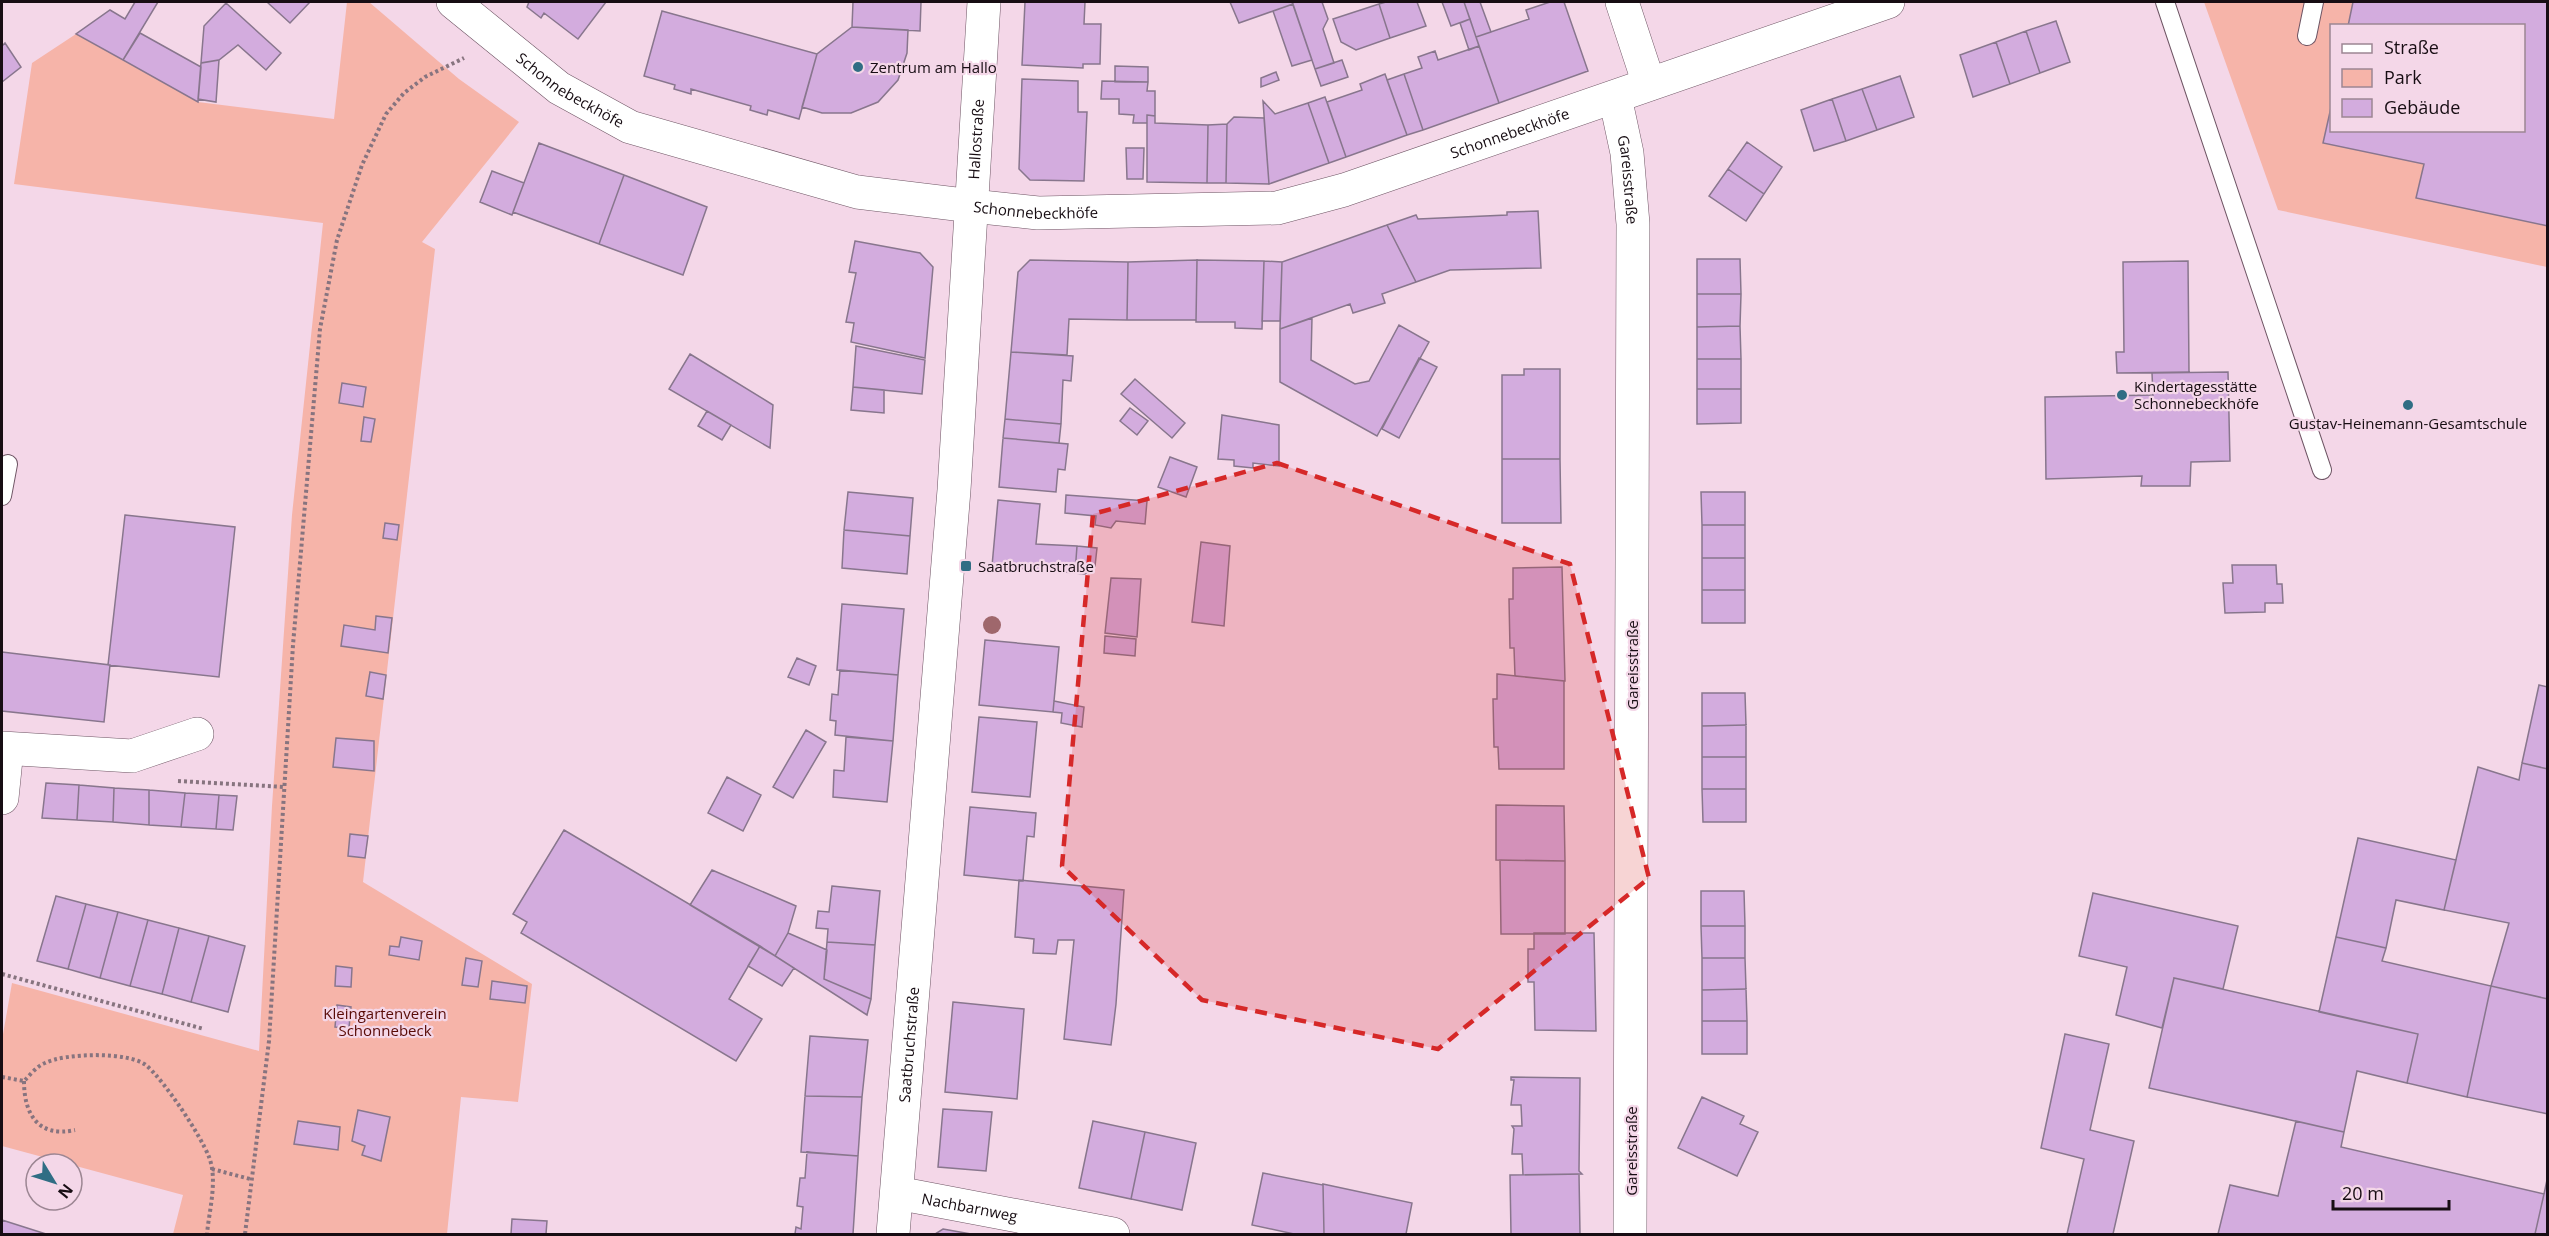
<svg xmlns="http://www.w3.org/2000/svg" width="2549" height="1236" font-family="'Open Sans',sans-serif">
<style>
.green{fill:#f6b4a9;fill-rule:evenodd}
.building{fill:#d3acde;stroke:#88768d;stroke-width:1.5}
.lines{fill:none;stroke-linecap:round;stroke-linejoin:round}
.lane-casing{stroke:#6e5564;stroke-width:20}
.street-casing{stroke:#6e5564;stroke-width:34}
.secondary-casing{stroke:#6e5564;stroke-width:34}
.path{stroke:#87747f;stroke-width:4;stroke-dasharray:3 3;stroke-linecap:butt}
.lane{stroke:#fff;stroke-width:18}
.street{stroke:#fff;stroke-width:33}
.secondary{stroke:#fff;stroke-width:33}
.tree{fill:#9f676c}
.marked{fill:#d62828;fill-opacity:0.2;stroke:#d62828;stroke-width:4.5;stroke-dasharray:12 8;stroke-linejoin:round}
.poi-dot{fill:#306d84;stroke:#f4d7e8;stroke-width:2}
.labels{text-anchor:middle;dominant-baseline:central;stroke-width:4.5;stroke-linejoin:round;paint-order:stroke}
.poi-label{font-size:15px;fill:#170d13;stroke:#f4d7e8;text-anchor:start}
.street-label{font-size:15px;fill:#170d13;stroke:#f4d7e8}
.park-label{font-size:15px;fill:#590b07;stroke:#f4d7e8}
</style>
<rect width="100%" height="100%" fill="#f4d7e8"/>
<!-- green -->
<path class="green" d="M347 2H369L459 79 519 122 422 242 435 249 363 882 532 984 518 1102 461 1097 447 1234H173L183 1195 2 1146V1040L12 983 259 1051 272 806 292 515 323 223 14 184 32 63 76 34 198 102 334 119Z
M2204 2H2547V267L2278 210ZM2332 26H2524V130H2332Z"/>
<!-- building -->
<path class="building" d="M135 2H158L123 60 76 34 110 10 125 19Z
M267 2H310L290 23Z
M529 2H606L578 39 544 13 541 18 527 7Z
M853 2H921L920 31 852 27Z
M1025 2H1085L1084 24H1101L1100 64H1083V68L1022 65Z
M1230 2H1292L1293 4 1239 23Z
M1292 2H1322L1328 19 1323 29 1334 63 1315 69Z
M1386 2H1417L1426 26 1390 38 1379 4Z
M1442 2H1464L1470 19 1451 26Z
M1464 2H1480L1491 32 1476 37Z
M1550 2H1564L1588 71 1499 103 1476 37 1529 19 1526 10Z
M2353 2H2548V226L2416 198 2424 164 2323 143 2332 103V130H2524V26H2348Z
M226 3 281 53 266 70 238 45 219 60 201 63 204 26Z
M1293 4 1312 60 1292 66 1273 11Z
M1379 4 1390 38 1356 50 1341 42 1333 19Z
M662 11 817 54 799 119 768 110 767 115 750 110 751 106 691 89V94L674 89 675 85 644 76Z
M1470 19 1479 46 1469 50 1460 23Z
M2056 21 2070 62 2040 73 2026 31Z
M852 27 908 30 907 53 898 80 878 102 851 113H822L802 107 817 54Z
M2026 31 2040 73 2010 84 1996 42Z
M140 33 201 67 198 102 123 60Z
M1996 42 2010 84 1973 97 1960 55Z
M5 43 21 67 2 82V46Z
M1479 46 1499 103 1423 130 1404 74 1422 68 1418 57 1435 51 1438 60Z
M219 60 216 102 198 99 201 63Z
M1342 60 1348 77 1321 86 1315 69Z
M1115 66 1148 67V82H1115Z
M1276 72 1279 80 1261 87V78Z
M1385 74 1407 135 1346 157 1327 102 1362 90 1360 84Z
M1404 74 1423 130 1407 135 1387 80Z
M1900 76 1914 117 1877 130 1862 89Z
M1022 79 1078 81V112H1087L1084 181 1030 180 1019 169Z
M1102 81 1148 82 1147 91H1155V116L1147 115V123H1133L1134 115 1119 114V99H1101Z
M1862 89 1877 130 1846 141 1832 99Z
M1325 97 1346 157 1329 163 1308 103Z
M1832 99 1846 141 1814 151 1801 110Z
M1263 101 1275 114 1308 103 1329 163 1269 184Z
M1147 115 1155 116V123L1208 125 1207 183 1147 182Z
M1234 117 1264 118 1269 184 1226 183 1227 124Z
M1227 124 1226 183H1207L1208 125Z
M1747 142 1782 167 1764 194 1728 169Z
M539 143 624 175 599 244 513 212Z
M1126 148H1144L1143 179H1127Z
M1728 169 1764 194 1746 221 1709 196Z
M492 171 524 183 512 215 480 202Z
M624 175 707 207 683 275 599 244Z
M1538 211 1541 268 1450 270 1416 282 1387 225 1416 215 1418 219 1507 215V212Z
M1387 225 1416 282 1382 294 1385 303 1353 313 1350 304 1280 329 1282 262Z
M855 241 920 253 933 267 925 358 851 342 854 323 846 322 856 273 849 272Z
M1697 259H1740L1741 294H1697Z
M1030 260 1128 262 1127 320 1069 319 1067 355 1011 352 1018 272Z
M1197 260 1196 320H1127L1128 262Z
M1197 260 1264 261 1262 329 1235 328V322H1196Z
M1264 261 1282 262 1280 321H1262Z
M2188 261 2189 372 2117 373 2116 352H2124L2123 262Z
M1697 294H1741L1740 326 1697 327Z
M1312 318 1311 360 1355 384 1369 381 1399 325 1429 342 1377 436 1280 382V329Z
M1740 326 1741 359H1697V327Z
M856 346 925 360 922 394 853 387Z
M1011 352 1073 356 1071 381 1063 380 1061 424 1005 419Z
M690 354 773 405 770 448 669 389Z
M1419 358 1437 367 1399 438 1382 429Z
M1697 359H1741V389H1697Z
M1524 369H1560V459H1502V375H1524Z
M2228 372 2230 461 2191 462 2190 486H2141L2142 476 2046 479 2045 397 2153 395 2152 373Z
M1135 379 1185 423 1172 438 1121 394Z
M342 383 366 387 363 407 339 403Z
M853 387 884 390V413L851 410Z
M1697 389H1741V423L1697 424Z
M1130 408 1148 421 1137 435 1120 421Z
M707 411 731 425 722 440 698 426Z
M1222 415 1279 425V466L1253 463V468L1234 466V460L1218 459Z
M364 417 375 419 371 442 361 441Z
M1005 419 1061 424 1059 443 1003 438Z
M1003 438 1068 444 1065 470 1058 469 1056 492 999 487Z
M1170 457 1197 467 1186 497 1158 487Z
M1502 459H1560L1561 523H1502Z
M848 492 913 498 910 536 844 530Z
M1701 492H1745V525H1702Z
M1066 495 1147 501 1145 524 1116 521 1111 528 1095 525 1096 516 1065 513Z
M998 500 1040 504 1036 544 1077 546 1075 573 992 566Z
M125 515 235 527 219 677 108 665Z
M385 523 399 525 397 540 383 538Z
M1702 525H1745V558H1702Z
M844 530 910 536 907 574 842 568Z
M1201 542 1230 546 1224 626 1192 622Z
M1077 546 1097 548 1095 566 1085 574 1075 573Z
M1702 558H1745V590H1702Z
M2232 565H2276L2277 584H2282L2283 603H2265V612L2225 613 2223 583H2233Z
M1562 567 1565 681 1515 676 1514 648H1510L1509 599H1513V568Z
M1111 578 1141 579 1137 637 1105 633Z
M1702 590H1745V623H1702Z
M842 604 904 609 898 675 837 670Z
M376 616 392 618 388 653 341 646 344 625 375 630Z
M1105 636 1136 639 1135 656 1104 653Z
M985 640 1059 647 1053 712 979 705Z
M2 652 110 665 104 722 2 711Z
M797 658 816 666 809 685 788 677Z
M840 670 898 675 893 741 835 735 836 721 830 720 832 694 838 695Z
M370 672 386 675 383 699 366 696Z
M1497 674 1564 681V769H1499L1498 747H1494L1493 699H1497Z
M2539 685 2548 687V769L2522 763Z
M1702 693H1745L1746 725 1702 726Z
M1054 701 1084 707 1082 727 1061 723 1062 713 1053 712Z
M979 717 1037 722 1030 797 972 792Z
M1746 725V757H1702V726Z
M806 730 826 742 793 798 773 787Z
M846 737 893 741 887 802 833 797 834 770 844 771Z
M336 738 374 741V771L333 767Z
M1702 757H1746V789H1702Z
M2522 763 2548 769V999L2491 986 2509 923 2444 910 2478 767 2519 780Z
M727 777 761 795 743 831 708 813Z
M46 783 79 785 77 820 42 818Z
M79 785 114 788 113 822 77 820Z
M114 788 149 790V825L113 822Z
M1702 789H1746V822H1703Z
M149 790 185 793 181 827 149 825Z
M185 793 219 795 216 829 181 827Z
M219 795 237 796 233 830 216 829Z
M1496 805 1564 806 1565 861 1496 860Z
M970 807 1036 813 1034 837 1027 836 1023 881 964 875Z
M564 830 760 946 729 999 762 1019 736 1061 521 933 527 922 513 914Z
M350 834 368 836 365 858 348 856Z
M2358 838 2456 860 2444 910 2396 900 2386 948 2336 937Z
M1500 860 1565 861V934H1501Z
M712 870 796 906 788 933 775 956 690 905Z
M1019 880 1124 890 1116 1004 1111 1045 1064 1039 1074 940H1058L1056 954 1033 953 1034 939 1015 937Z
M832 886 880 891 875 945 827 942 828 929 816 928 818 911 829 912Z
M1701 891H1744L1745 926H1701Z
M2093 893 2238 926 2223 989 2174 978 2162 1028 2116 1015 2127 967 2079 956Z
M56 896 86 904 68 969 37 961Z
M86 904 118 912 100 978 68 969Z
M118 912 148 920 130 986 100 978Z
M148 920 179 928 162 994 130 986Z
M1701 926H1745V958H1702Z
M179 928 209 936 191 1002 162 994Z
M788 933 827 950 824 979 871 999 867 1015 775 956Z
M1534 933H1594L1596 1031 1535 1030 1534 982H1528V949H1534Z
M209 936 245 946 228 1012 191 1002Z
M401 937 422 941 419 960 389 955 390 946 399 947Z
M2336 937 2386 948 2382 961 2491 986 2467 1097 2407 1083 2418 1034 2319 1012Z
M827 942 875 945 871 999 824 979Z
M760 946 794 968 782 986 748 966Z
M466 958 482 961 478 987 462 985Z
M1702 958H1745L1746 989 1702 990Z
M336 966 352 968 351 987 335 986Z
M2174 978 2418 1034 2407 1083 2357 1071 2344 1132 2149 1088Z
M492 981 527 986 525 1003 490 999Z
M2491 986 2548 999V1114L2467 1097Z
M1746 989 1747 1021H1702V990Z
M953 1002 1024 1009 1017 1099 945 1092Z
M337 1005 351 1007 349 1028 335 1027Z
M1702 1021H1747V1054H1702Z
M2065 1034 2109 1044 2090 1130 2134 1141 2113 1234H2067L2084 1159 2041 1148Z
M810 1036 868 1040 862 1097 805 1096Z
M1511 1077 1580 1078 1579 1171 1582 1174 1523 1175 1522 1154H1512L1514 1129 1512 1126H1522L1521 1105H1511L1514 1080H1511Z
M805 1096 862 1097 858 1156 801 1152Z
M1702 1097 1744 1116 1740 1124 1758 1132 1737 1176 1678 1148Z
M943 1109 992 1112 986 1171 938 1167Z
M358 1110 390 1117 381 1161 362 1155 365 1146 352 1141Z
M298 1121 340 1127 338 1150 294 1144Z
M1093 1121 1145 1132 1131 1199 1079 1188Z
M2296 1121 2344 1132 2341 1147 2544 1194 2535 1234H2218L2230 1185 2278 1196Z
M1145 1132 1196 1143 1182 1210 1131 1199Z
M807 1152 858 1156 853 1234H795L796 1227 801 1229 803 1207 797 1206 800 1178H805Z
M1263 1173 1323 1185 1324 1234H1294L1252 1225Z
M1579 1174 1580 1234H1511L1510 1175Z
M2547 1180 2548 1234H2535L2544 1194Z
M1323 1184 1412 1203 1406 1234H1324Z
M512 1219 547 1221 546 1234H511Z
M2 1220 46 1234H2Z
M943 1229 971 1234H935Z"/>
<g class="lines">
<defs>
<path id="lane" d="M2165 2 2322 470
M2307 36 2314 2
M2 496 8 464"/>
<g id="street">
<path id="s1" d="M453 2 559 88 630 127 857 192 972 206"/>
<path d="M1622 2 1649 84"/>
<path id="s2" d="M1615 97 1627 153 1633 224 1630 1234"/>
<path d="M2 748 132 756 197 734"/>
<path d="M2 798 7 749"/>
<path id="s3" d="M897 1193 1113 1234"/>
</g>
<g id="secondary">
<path id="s4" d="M972 206 1038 213 1277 208 1344 190 1888 2"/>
<path id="s5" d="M893 1234 954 490 984 2"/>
</g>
</defs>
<!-- lane casing -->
<use href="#lane" class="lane-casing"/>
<!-- street casing -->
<use href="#street" class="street-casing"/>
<!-- secondary casing -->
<use href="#secondary" class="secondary-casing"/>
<!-- path -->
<path class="path" d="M178 781 285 787
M2 974 204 1029
M2 1077 24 1081C30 1075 37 1066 45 1063 65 1053 130 1051 147 1066 165 1082 200 1134 209 1157 218 1180 209 1211 207 1234
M24 1081C24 1114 38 1138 75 1130
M212 1169 250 1179
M245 1234 269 1041 293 645 320 329 337 240 362 165 386 114 404 93 425 77 464 58"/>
<!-- lane -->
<use href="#lane" class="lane"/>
<!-- street -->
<use href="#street" class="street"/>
<!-- secondary -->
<use href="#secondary" class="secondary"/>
</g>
<!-- trees -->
<circle class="tree" cx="992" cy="625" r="9"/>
<!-- marked area -->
<path class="marked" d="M1277 463 1570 564 1649 878 1438 1049 1202 1000 1062 866 1093 514Z"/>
<!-- markers -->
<g class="poi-dot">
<circle cx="858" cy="67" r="6"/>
<circle cx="2122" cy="395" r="6"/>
<circle cx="2408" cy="405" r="6"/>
<rect x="960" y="560" width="12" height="12" rx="3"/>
</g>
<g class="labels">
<!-- poi labels -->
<g class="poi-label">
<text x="870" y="67">Zentrum am Hallo</text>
<text x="2134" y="386">Kindertagesstätte<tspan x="2134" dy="17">Schonnebeckhöfe</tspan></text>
<text x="2408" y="423" text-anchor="middle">Gustav-Heinemann-Gesamtschule</text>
<text x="978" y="566">Saatbruchstraße</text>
</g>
<!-- street labels -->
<g class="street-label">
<text stroke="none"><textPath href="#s1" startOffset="147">Schonnebeckhöfe</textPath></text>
<text stroke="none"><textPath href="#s4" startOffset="550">Schonnebeckhöfe</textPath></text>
<text stroke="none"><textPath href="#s5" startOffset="1098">Hallostraße</textPath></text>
<text stroke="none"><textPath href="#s2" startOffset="84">Gareisstraße</textPath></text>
<text stroke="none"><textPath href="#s4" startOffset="64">Schonnebeckhöfe</textPath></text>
<text transform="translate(1632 665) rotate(-90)">Gareisstraße</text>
<text stroke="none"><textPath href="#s5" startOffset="190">Saatbruchstraße</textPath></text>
<text transform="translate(1631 1151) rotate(-90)">Gareisstraße</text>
<text stroke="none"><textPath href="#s3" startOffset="74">Nachbarnweg</textPath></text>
</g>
<!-- park labels -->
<g class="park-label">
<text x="385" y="1013">Kleingartenverein<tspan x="385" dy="17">Schonnebeck</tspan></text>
</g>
</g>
<!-- border -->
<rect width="2549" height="1236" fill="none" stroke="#170d13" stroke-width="6"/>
<!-- legend -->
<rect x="2330" y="24" width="195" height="108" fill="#f4d7e8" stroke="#9c8693" stroke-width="1.5"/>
<rect x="2342" y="44" width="30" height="9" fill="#ffffff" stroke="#9c8693" stroke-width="1.5"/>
<text x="2384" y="54" font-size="18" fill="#170d13">Straße</text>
<rect x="2342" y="69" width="30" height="18" fill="#f6b4a9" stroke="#9c8693" stroke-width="1.5"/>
<text x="2384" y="84" font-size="18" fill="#170d13">Park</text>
<rect x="2342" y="99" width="30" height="18" fill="#d3acde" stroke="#9c8693" stroke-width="1.5"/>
<text x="2384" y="114" font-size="18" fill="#170d13">Gebäude</text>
<!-- north arrow -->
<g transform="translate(54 1182) rotate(128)"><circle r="28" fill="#f4d7e8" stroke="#9c8693" stroke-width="1.5"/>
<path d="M0-4.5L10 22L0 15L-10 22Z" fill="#306d84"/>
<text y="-9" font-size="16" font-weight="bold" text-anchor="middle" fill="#170d13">N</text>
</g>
<!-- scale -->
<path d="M2333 1200v9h116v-9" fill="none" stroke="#170d13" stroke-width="3"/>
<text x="2342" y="1200" font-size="18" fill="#170d13" stroke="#f4d7e8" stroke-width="4.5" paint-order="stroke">20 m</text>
</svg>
